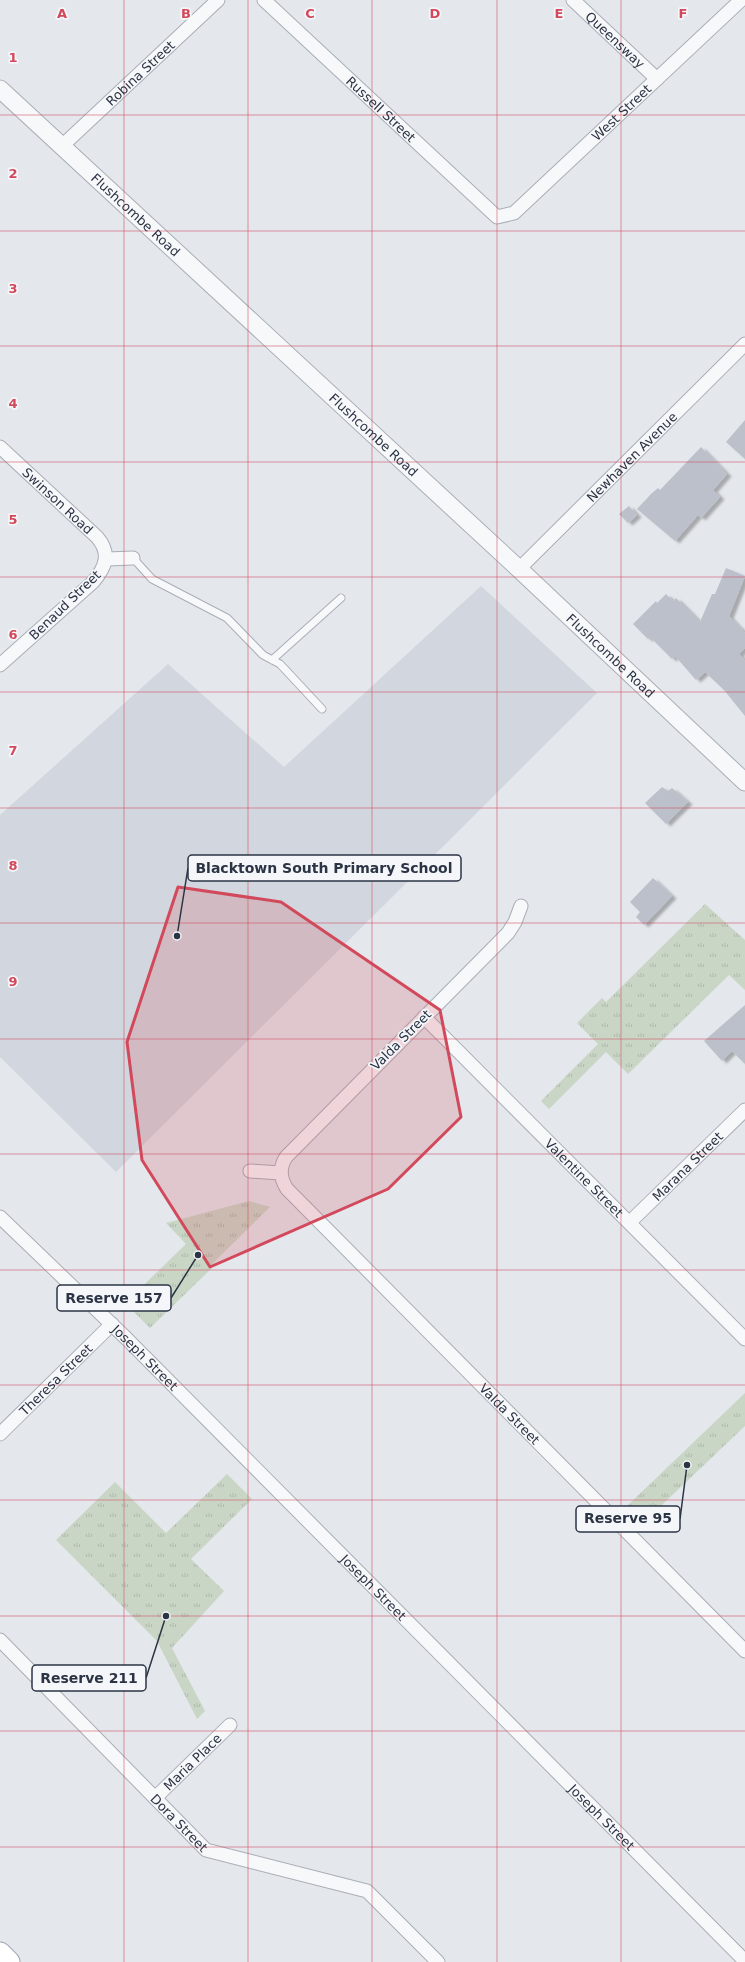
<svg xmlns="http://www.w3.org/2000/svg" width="745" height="1962" font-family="'DejaVu Sans',sans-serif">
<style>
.built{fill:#d2d6de}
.grass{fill:url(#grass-tufts)}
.building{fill:#bbc0ca;filter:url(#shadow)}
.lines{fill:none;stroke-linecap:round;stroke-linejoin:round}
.service-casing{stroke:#a9aeb7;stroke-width:9}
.minor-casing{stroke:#a9aeb7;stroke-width:15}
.tertiary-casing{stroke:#a9aeb7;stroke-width:19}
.primary-casing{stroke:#a3abb8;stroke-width:23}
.service{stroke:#f7f8fa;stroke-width:7}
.minor{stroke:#f7f8fa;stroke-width:13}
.tertiary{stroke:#f7f8fa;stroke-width:17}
.primary{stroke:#fff;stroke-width:21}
.marked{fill:#d1495b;fill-opacity:0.2;stroke:#d1495b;stroke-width:3;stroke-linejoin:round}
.grid{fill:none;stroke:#d1495b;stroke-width:1;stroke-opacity:0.55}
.labels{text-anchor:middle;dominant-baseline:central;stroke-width:3.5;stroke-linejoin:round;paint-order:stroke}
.street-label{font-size:13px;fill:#2b3445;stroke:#f4f6f9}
.grid-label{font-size:13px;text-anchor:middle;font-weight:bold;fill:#d1495b;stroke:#f4f6f9;stroke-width:3.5;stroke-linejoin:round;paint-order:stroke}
.leader{fill:none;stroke:#2b3445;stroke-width:1.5}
.callout-dot{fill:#2b3445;stroke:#f4f6f9;stroke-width:1.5}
.callout{fill:#f4f6f9;stroke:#2b3445;stroke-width:1.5}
.callout-label{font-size:14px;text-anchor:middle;font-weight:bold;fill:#2b3445}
</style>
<defs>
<pattern id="grass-tufts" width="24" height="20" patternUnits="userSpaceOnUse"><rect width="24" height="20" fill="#c9d6c5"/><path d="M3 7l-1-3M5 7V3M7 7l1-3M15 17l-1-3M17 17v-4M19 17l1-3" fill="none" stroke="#adb8ab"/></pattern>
<filter id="shadow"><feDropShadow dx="4.5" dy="2.5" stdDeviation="1" flood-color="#0004"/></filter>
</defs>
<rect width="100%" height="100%" fill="#e4e7ec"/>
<!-- built -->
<path class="built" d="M481 586 597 693 116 1172 0 1057V815L168 664 284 767Z"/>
<!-- grass -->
<path class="grass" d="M705 904 745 940V990L729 975 628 1074 606 1052 549 1109 541 1101 598 1044 577 1023 602 998 606 1002Z
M249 1201 270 1207 210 1266 212 1268 150 1328 125 1303 186 1244 166 1223Z
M745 1393V1426L644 1522 628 1505Z
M227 1474 252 1499 191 1559 224 1591 172 1648 205 1711 197 1719 157 1641 56 1540 115 1482 166 1533Z"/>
<!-- building -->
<path class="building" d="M745 420V459L726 442Z
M701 447 727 474 713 490 720 497 701 518 698 515 675 541 637 509 651 494 658 488 660 490Z
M629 506 637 515 628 523 619 514Z
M726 568 745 576 729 616 745 633V648L739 654 745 661V716L724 690 705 672 696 680 675 656 672 659 650 637 648 639 633 624 656 601 657 603 666 594 673 601 676 598 700 622 712 594H715Z
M662 787 668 791 672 788 688 802 666 824 645 803Z
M653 878 672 896 644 925 636 917 640 912 630 902Z
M745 1005V1064L732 1051 722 1061 704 1041Z"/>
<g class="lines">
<defs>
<path id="service" d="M133 558 152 579 227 618 263 655 280 664 322 709
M272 660 341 598"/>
<g id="minor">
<path id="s1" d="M264 0 497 217 514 213 741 0"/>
<path id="s2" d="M573 0 657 79"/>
<path id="s3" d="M62 146 218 0"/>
<path id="s4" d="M0 447 97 537C111 553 106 567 93 582L0 665"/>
<path d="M107 559 133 558"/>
<path id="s5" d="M519 569 745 344"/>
<path id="s6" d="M521 906 515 922 508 933 286 1157C279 1168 280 1178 287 1189L745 1651"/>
<path id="s7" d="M424 1017 745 1339"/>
<path d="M250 1171 281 1173"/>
<path id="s8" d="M0 1217 127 1339 745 1961"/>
<path id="s9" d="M630 1222 745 1110"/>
<path id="s10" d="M0 1434 112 1324"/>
<path id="s11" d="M0 1640 206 1850 367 1891 438 1962"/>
<path id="s12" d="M155 1798 230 1725"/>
</g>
<g id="tertiary">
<path id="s13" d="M0 89 519 569 745 782"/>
</g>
<path id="primary" d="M0 1953 9 1962"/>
</defs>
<!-- service casing -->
<use href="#service" class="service-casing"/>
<!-- minor casing -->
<use href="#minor" class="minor-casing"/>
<!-- tertiary casing -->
<use href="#tertiary" class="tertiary-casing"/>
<!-- primary casing -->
<use href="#primary" class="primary-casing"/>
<!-- service -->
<use href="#service" class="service"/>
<!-- minor -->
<use href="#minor" class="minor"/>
<!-- tertiary -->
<use href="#tertiary" class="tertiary"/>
<!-- primary -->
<use href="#primary" class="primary"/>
</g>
<!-- marked area -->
<path class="marked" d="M178 887 281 902 440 1010 461 1117 388 1189 210 1267 142 1160 127 1042Z"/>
<!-- grid -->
<path class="grid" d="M124 0V1962M248 0V1962M372 0V1962M497 0V1962M621 0V1962M0 115H745M0 231H745M0 346H745M0 462H745M0 577H745M0 692H745M0 808H745M0 923H745M0 1039H745M0 1154H745M0 1270H745M0 1385H745M0 1500H745M0 1616H745M0 1731H745M0 1847H745"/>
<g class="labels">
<!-- street labels -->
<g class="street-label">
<text stroke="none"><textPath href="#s2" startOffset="58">Queensway</textPath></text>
<text stroke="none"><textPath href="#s3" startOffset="107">Robina Street</textPath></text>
<text stroke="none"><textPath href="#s1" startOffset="160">Russell Street</textPath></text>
<text stroke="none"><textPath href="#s1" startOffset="483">West Street</textPath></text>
<text stroke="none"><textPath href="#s13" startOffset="185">Flushcombe Road</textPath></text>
<text stroke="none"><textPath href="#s13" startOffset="509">Flushcombe Road</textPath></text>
<text stroke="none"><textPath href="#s5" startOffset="159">Newhaven Avenue</textPath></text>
<text stroke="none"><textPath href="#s4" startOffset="79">Swinson Road</textPath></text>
<text transform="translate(65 605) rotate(-44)">Benaud Street</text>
<text stroke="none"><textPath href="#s13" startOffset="833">Flushcombe Road</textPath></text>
<text transform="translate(401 1040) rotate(-45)">Valda Street</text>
<text stroke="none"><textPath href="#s9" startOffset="80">Marana Street</textPath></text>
<text stroke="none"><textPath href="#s7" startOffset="227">Valentine Street</textPath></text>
<text stroke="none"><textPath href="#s8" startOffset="202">Joseph Street</textPath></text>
<text stroke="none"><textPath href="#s10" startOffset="78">Theresa Street</textPath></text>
<text stroke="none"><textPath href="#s6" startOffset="696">Valda Street</textPath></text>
<text stroke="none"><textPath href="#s8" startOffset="526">Joseph Street</textPath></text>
<text stroke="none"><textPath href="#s12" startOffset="52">Maria Place</textPath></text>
<text stroke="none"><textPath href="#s8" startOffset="850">Joseph Street</textPath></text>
<text stroke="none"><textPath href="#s11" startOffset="256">Dora Street</textPath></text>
</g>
</g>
<g class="grid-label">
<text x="62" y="18">A</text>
<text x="186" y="18">B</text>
<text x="310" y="18">C</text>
<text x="435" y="18">D</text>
<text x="559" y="18">E</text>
<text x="683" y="18">F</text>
<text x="13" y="62">1</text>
<text x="13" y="178">2</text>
<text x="13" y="293">3</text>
<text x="13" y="408">4</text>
<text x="13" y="524">5</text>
<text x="13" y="639">6</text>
<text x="13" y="755">7</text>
<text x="13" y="870">8</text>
<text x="13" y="986">9</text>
</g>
<!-- callouts -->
<path class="leader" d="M177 936L188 868M198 1255L171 1298M687 1465L680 1519M166 1616L146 1678"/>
<g class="callout-dot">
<circle cx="177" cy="936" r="4"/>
<circle cx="198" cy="1255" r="4"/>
<circle cx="687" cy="1465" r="4"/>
<circle cx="166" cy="1616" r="4"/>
</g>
<g class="callout">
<rect x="188" y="855" width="273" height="26" rx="4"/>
<rect x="57" y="1285" width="114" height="26" rx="4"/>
<rect x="576" y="1506" width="104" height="26" rx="4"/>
<rect x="32" y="1665" width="114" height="26" rx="4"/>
</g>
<g class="callout-label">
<text x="324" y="873">Blacktown South Primary School</text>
<text x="114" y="1303">Reserve 157</text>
<text x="628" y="1523">Reserve 95</text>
<text x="89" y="1683">Reserve 211</text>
</g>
</svg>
